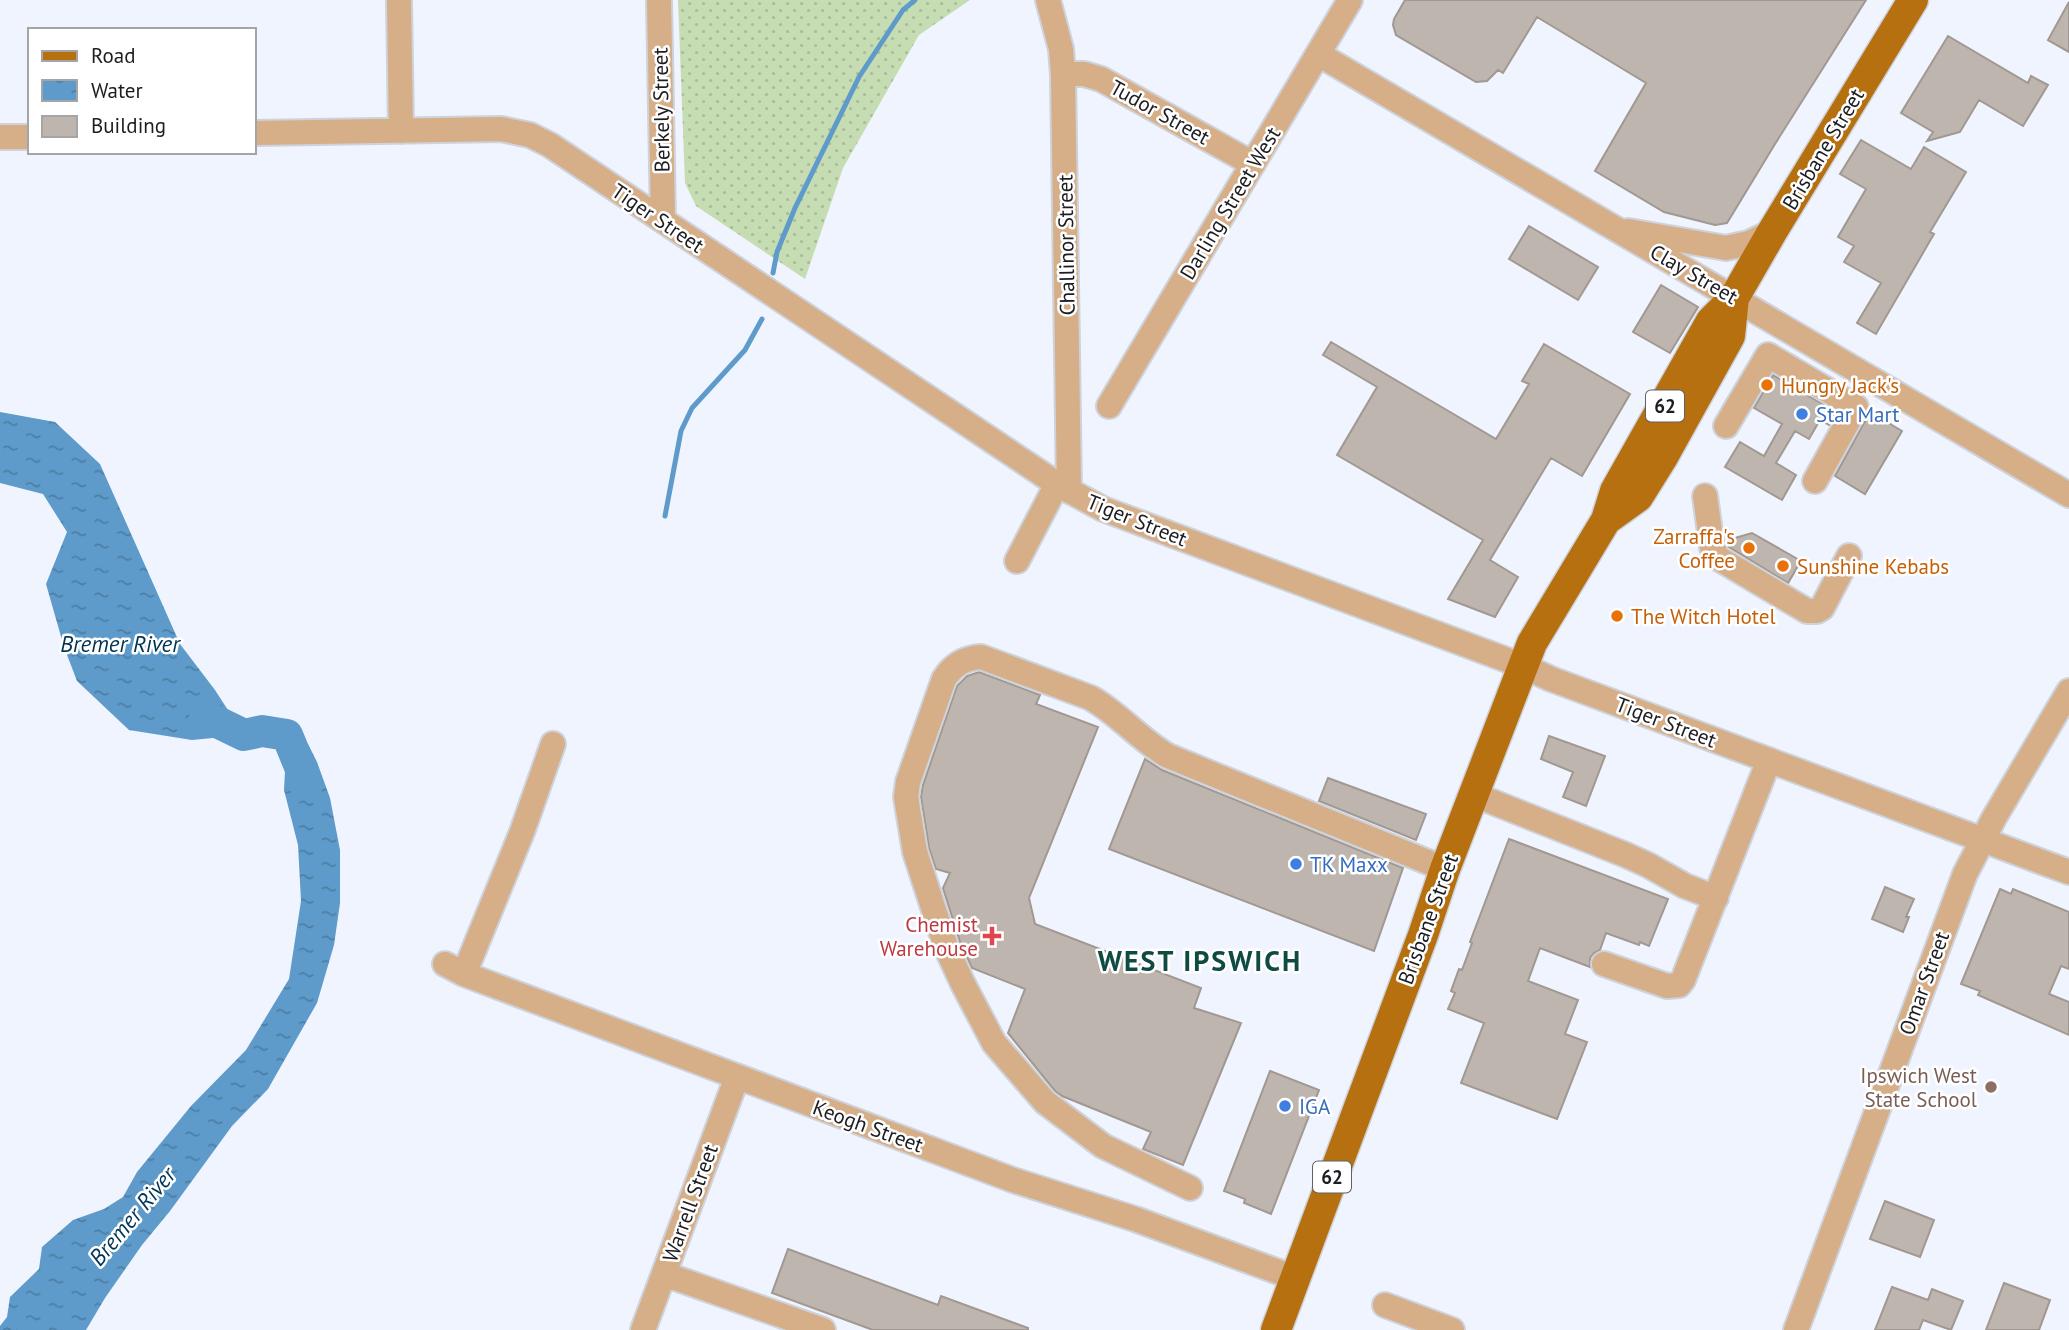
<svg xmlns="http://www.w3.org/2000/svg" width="2069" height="1330" font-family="'PT Sans',sans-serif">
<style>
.grass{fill:url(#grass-dots)}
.water{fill:url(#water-ripples)}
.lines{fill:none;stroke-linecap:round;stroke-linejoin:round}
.stream{stroke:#5e9bca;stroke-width:5}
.river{stroke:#5e9bca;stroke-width:32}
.building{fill:#beb5ae;stroke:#a09891;stroke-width:2}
.minor-casing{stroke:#cdd2db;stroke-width:28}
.major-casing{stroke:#cdd2db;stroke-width:33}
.minor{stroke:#d6ae87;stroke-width:24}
.major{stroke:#b7700f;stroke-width:30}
.food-dot{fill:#e8710a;stroke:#fff;stroke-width:2.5}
.shop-dot{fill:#3f7fe0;stroke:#fff;stroke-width:2.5}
.health-dot{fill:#e0444e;stroke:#fff;stroke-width:2.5}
.education-dot{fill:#8d6e63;stroke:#fff;stroke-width:2.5}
.labels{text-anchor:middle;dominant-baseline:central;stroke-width:5;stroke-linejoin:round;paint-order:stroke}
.shield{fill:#fff;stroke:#606164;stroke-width:2}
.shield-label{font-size:19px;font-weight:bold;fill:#1c1d21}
.street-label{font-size:21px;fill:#1c1d21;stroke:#fff}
.food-label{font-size:21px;fill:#c56008;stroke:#fff;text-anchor:start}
.shop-label{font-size:21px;fill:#366cbe;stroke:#fff;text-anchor:start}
.health-label{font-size:21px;fill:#be3a42;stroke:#fff;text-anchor:end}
.education-label{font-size:21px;fill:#785e54;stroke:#fff;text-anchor:end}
.water-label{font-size:23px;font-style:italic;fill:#003453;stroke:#fff}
.district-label{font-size:28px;font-weight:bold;letter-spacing:2px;fill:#104b43;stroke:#fff}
</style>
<defs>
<pattern id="grass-dots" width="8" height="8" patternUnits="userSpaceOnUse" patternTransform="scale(1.75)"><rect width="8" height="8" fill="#c6dcb3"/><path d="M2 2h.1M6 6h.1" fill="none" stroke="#aabc9a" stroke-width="1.8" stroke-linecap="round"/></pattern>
<pattern id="water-ripples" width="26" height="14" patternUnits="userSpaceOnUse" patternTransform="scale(1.75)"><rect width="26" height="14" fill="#5e9bca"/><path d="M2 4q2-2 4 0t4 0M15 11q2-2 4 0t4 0" fill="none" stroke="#4d7ea4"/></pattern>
</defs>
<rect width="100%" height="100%" fill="#eff4fe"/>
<!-- grass -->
<path class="grass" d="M678 0H970L919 35 843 168 805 279 696 206 685 183Z"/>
<!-- water -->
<path class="water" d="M0 412 55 422 100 464 180 644 215 690 244 735 192 740 129 730 77 681 64 647 46 584 67 532 43 494 0 483Z
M287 735 308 744 317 762 330 798 340 850V903L334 945 317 1003 268 1089 232 1126 170 1211 142 1245 105 1298 86 1330H0V1326L7 1317 10 1297 39 1269 42 1247 73 1220 104 1209 123 1197 137 1172 191 1106 246 1050 289 979 301 901 298 845 284 790Z"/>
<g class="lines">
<!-- stream -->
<path class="stream" d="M773 273 777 252 795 208 859 77 903 10 915 0
M665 516 681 431 692 408 745 350 762 319"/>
<!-- river -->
<path class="river" d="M205 716 244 735 262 731 287 735 303 774"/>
</g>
<!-- building -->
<path class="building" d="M1405 0H1866L1775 144 1727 223 1715 225 1664 212 1595 171 1646 83 1537 17 1503 73 1498 70 1487 81 1476 82 1396 35 1393 25 1394 19Z
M2069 2V52L2048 40Z
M1948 36 2028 83 2031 76 2048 85 2023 126 1979 100 1960 132 1927 141 1933 132 1901 113Z
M1861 140 1911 169 1924 147 1966 172 1930 232 1934 234 1876 334 1857 323 1881 283 1844 262 1854 246 1838 237 1866 189 1840 174Z
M1529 226 1598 267 1578 300 1509 259Z
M1661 285 1698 307 1670 353 1633 332Z
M1331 342 1496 439 1529 384 1522 381 1544 344 1630 394 1582 476 1551 458 1490 560 1518 577 1495 617 1448 599 1483 540 1337 455 1377 387 1323 355Z
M1773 375 1836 412 1829 425 1820 420 1809 439 1795 431 1776 463 1796 475 1782 500 1725 467 1740 442 1764 456 1782 424 1754 408Z
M1870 412 1902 431 1865 494 1835 476Z
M1752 533 1801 561 1788 583 1729 547 1728 545 1731 539Z
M979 672 1040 695 1036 704 1098 727 1029 898 1035 924 1201 988 1194 1008 1241 1023 1183 1165 1143 1149 1151 1132 1062 1096 1055 1091 1008 1033 1025 989 972 968 960 942 943 888 950 873 936 869 929 848 921 797 923 785 957 686 967 676Z
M1549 736 1605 756 1586 806 1563 797 1573 772 1541 759Z
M1145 759 1162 770 1403 868 1374 951 1109 849Z
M1328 778 1426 814 1416 840 1319 801Z
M1509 839 1668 899 1649 946 1640 942 1639 945 1606 933 1600 950 1594 953 1590 958V967L1540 948 1528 981 1578 1000 1565 1034 1587 1042 1557 1119 1461 1083 1484 1023 1448 1009 1455 993 1451 991 1459 969 1462 970 1472 943 1470 942Z
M1885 887 1914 899 1906 917H1909L1903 932 1872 919Z
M2000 889 2011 894 2013 889 2069 912V969L2061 966 2049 994 2069 1002V1035L1978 995 1980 991 1961 984Z
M1270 1071 1319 1090 1271 1214 1244 1203 1245 1199 1224 1191Z
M1885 1201 1934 1220 1920 1257 1870 1239Z
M788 1249 938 1305 941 1296 1028 1328V1330H873L772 1293Z
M2004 1283 2050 1300 2039 1330H1986Z
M1892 1287 1928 1300 1932 1289 1963 1301 1951 1330 1923 1320 1919 1330H1875Z"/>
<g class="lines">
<defs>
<path id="minor" d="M399 0 401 131
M659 0 663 220
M1048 0 1061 49 1063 74 1069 491
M1318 54 2069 495
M1063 74H1084L1101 79 1253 164
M254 133 501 129 530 135 550 145 1057 484 1103 509 1523 666 1551 679 2069 872
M0 137H30
M1628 231 1726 248 1749 243 1772 232
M1109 406 1350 0
M1726 426 1768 355 1856 407 1815 481
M1705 496 1712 547 1718 558 1807 611H1817L1822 608 1849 556
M1017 561 1057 484
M1475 795 1626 855 1648 865 1685 886 1716 898
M445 964 464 974 1013 1180 1135 1219 1295 1278
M1604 964 1667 986 1679 985 1683 980 1769 760
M464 974 522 832 553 744
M1190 1188 1103 1146 1045 1102 994 1043 963 984 946 947 915 852 906 797 908 782 944 679C953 665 964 658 981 657L1091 698C1119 714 1140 740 1168 756L1445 869
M664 1274 823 1330
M1385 1305 1452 1330
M643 1330 737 1077
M1796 1330 1965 874 1994 818 2069 691"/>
<path id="major" d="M1606 520 1638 497 1663 457 1730 336 1734 298
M1276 1330 1423 935 1445 869 1532 643 1606 520 1615 491 1711 321 1734 298 1772 232 1913 0"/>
</defs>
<!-- minor casing -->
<use href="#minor" class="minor-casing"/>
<!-- major casing -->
<use href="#major" class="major-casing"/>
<!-- minor -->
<use href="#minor" class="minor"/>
<!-- major -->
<use href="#major" class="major"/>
</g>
<!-- markers -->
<g class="food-dot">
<circle cx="1767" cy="385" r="7"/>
<circle cx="1749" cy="548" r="7"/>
<circle cx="1783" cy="566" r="7"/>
<circle cx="1617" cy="616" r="7"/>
</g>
<g class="shop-dot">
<circle cx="1802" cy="414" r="7"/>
<circle cx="1296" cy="864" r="7"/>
<circle cx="1285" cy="1106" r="7"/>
</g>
<path class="health-dot" d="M988.5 925.5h7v7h7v7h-7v7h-7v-7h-7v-7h7z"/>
<circle class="education-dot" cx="1991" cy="1087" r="7"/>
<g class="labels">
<!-- shield labels -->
<g class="shield">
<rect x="1646" y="390.5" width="38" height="31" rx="5"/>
<rect x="1313" y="1161.5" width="38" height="31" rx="5"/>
</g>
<g class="shield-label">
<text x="1665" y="406">62</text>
<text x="1332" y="1177">62</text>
</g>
<!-- street labels -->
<g class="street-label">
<text transform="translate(661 110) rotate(-91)">Berkely Street</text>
<text transform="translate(1160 112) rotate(29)">Tudor Street</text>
<text transform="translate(1823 149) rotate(-59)">Brisbane Street</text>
<text transform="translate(1230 203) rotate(-59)">Darling Street West</text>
<text transform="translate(658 218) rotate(34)">Tiger Street</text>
<text transform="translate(1066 245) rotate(-91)">Challinor Street</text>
<text transform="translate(1694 274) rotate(30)">Clay Street</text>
<text transform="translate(1137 520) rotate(22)">Tiger Street</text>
<text transform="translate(1666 722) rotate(21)">Tiger Street</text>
<text transform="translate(1428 919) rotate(-70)">Brisbane Street</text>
<text transform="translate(1924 983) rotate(-70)">Omar Street</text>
<text transform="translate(868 1126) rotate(20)">Keogh Street</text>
<text transform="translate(690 1203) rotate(-70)">Warrell Street</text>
</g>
<!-- food labels -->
<g class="food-label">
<text x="1781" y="385">Hungry Jack's</text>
<text x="1735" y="536" text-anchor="end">Zarraffa's<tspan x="1735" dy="24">Coffee</tspan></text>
<text x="1797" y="566">Sunshine Kebabs</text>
<text x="1631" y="616">The Witch Hotel</text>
</g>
<!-- shop labels -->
<g class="shop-label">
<text x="1816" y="414">Star Mart</text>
<text x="1310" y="864">TK Maxx</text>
<text x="1299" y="1106">IGA</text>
</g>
<!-- health labels -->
<g class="health-label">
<text x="978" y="924">Chemist<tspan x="978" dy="24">Warehouse</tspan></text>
</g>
<!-- education labels -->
<g class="education-label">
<text x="1977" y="1075">Ipswich West<tspan x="1977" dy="24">State School</tspan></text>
</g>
<!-- water labels -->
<g class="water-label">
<text x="120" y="643">Bremer River</text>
<text transform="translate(132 1216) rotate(-50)">Bremer River</text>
</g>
<!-- district labels -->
<g class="district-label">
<text x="1200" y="960">WEST IPSWICH</text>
</g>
</g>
<!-- legend -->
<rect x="28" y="28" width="228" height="126" fill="#ffffff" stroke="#a4a5a6" stroke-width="2"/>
<rect x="42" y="51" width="35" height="10" fill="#b7700f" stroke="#a4a5a6" stroke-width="2"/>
<text x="91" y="63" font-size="21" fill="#1c1d21">Road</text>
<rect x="42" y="80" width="35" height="21" fill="url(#water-ripples)" stroke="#a4a5a6" stroke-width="2"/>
<text x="91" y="98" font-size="21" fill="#1c1d21">Water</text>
<rect x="42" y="116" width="35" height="21" fill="#beb5ae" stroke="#a4a5a6" stroke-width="2"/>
<text x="91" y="133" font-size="21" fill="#1c1d21">Building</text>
</svg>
